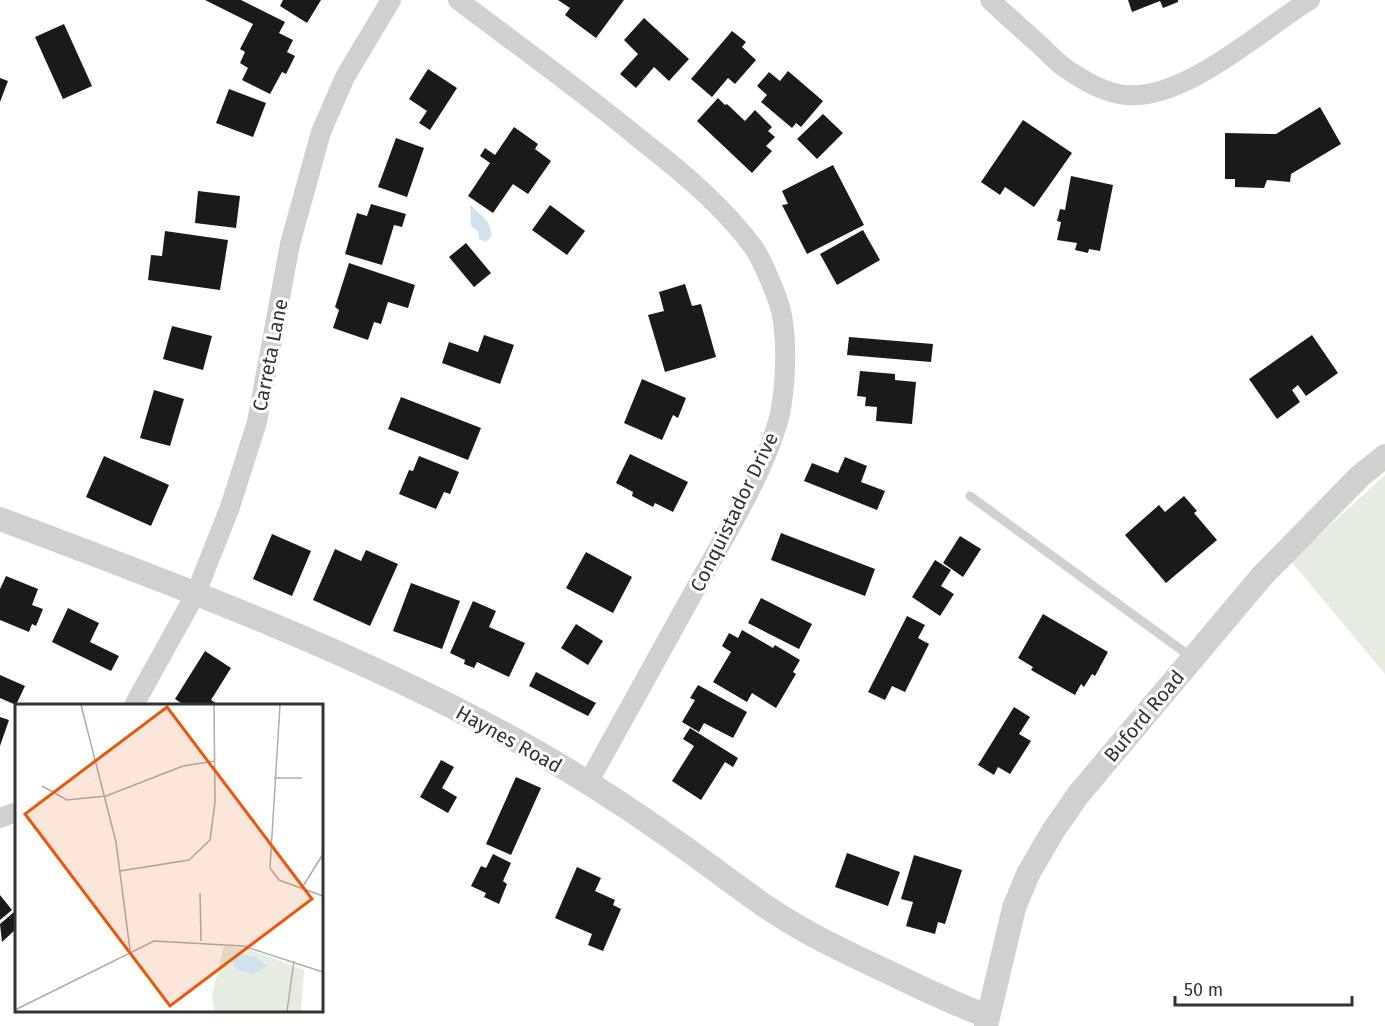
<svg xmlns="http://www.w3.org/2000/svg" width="1385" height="1026" font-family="'Fira Sans',sans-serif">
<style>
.green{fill:#e6ecdf}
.water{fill:#cfe2ee}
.building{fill:#1a1a1a}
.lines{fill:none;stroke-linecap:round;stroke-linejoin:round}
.service{stroke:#d0d0d0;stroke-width:9}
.minor{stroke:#d0d0d0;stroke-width:20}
.tertiary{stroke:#d0d0d0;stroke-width:24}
.labels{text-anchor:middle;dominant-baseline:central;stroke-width:6;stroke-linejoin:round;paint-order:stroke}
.street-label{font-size:20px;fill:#333;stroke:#fff}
.inset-road{fill:none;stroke:#adadad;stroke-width:1.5}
.view{fill:#e8590c;fill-opacity:0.15;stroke:#e8590c;stroke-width:3}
.inset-edge{fill:none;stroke:#333;stroke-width:3}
</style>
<rect width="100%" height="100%" fill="#fff"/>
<!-- green -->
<path class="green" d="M1385 475V674L1291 561Z"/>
<!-- water -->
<path class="water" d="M470 206H472C482 217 489 218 492 236L486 242 479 239 478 231 471 226Z"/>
<!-- building -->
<path class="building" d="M205 0H241L285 22 279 33 293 40 287 52 295 56 286 74 282 72 270 94 242 80 248 68 240 63 245 52 240 49 253 24Z
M283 0H321L307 23 280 6Z
M558 0H624L596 38 565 15 570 8Z
M1128 0H1178V2L1163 8 1160 1 1132 12Z
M644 18 689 59 669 81 654 67 636 88 620 74 638 54 624 40Z
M64 24 92 86 63 99 35 37Z
M732 31 746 42 742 47 756 60 735 84 728 78 712 97 691 79Z
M428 69 457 88 430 130 419 123 427 111 409 99Z
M788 71 823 101 801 127 796 123 792 128 761 102 767 95 757 86 769 72 780 81Z
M0 78 8 81 0 102Z
M229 89 266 103 253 137 216 123Z
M718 98 725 105 727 104 745 121 755 110 772 127 768 131 775 137 766 146 772 151 752 173 697 121Z
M1320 107 1341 144 1291 174 1290 182 1267 180 1264 188 1235 187V179H1225V133L1276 134Z
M823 114 843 133 817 159 797 139Z
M1023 120 1072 153 1034 207 1005 187 1000 195 981 182Z
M514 127 538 144 535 149 551 161 528 194 513 184 493 213 468 196 490 163 480 156 485 148 495 155Z
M396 138 424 148 407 197 378 187Z
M833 165 864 225 807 254 782 205 788 204 782 191Z
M1071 176 1113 185 1100 251 1089 249 1088 253 1075 250 1077 243 1057 240 1061 222 1057 221 1060 209 1065 210Z
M198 191 240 196 236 228 195 223Z
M371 204 406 214 402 227 394 225 382 265 345 254 357 213 367 216Z
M550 205 585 231 567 255 532 230Z
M863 230 880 260 837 285 820 254Z
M165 231 228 240 220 290 148 280 151 255 162 256Z
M466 243 491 273 474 287 449 257Z
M349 263 415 285 408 308 388 302 381 324 374 322 368 340 333 328 339 310 335 307Z
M685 284 692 306 701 304 716 357 665 372 648 315 664 311 659 292Z
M172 326 212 336 203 370 163 359Z
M484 335 514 345 500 384 442 363 449 342 478 352Z
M1312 335 1338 373 1306 396 1298 385 1292 390 1300 402 1277 419 1249 379Z
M849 337 933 344 931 362 847 355Z
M860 371 895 374V380L916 382 912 424 876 421 877 407 865 406 866 397 857 396Z
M642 379 686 398 678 418 673 415 662 440 624 423Z
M154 390 184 399 170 446 140 438Z
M401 397 481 428 468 460 388 429Z
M630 454 688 482 673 512 655 503 653 507 632 496 633 492 616 483Z
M104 456 169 485 151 526 86 497Z
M419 456 459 472 450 494 444 492 436 509 399 494 409 470 413 471Z
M845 457 867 466 861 482 885 491 877 510 804 481 812 463 838 473Z
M1184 496 1197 511 1194 513 1217 540 1166 583 1125 535 1159 505 1165 512Z
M781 533 875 569 865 596 771 560Z
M272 534 311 551 292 596 253 579Z
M960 536 981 549 963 577 943 563Z
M335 549 361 561 366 550 398 564 370 626 313 600Z
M586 552 632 577 613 613 566 588Z
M935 560 951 570 941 586 954 594 940 616 912 597Z
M6 576 38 589 32 605 43 609 36 626 32 624 29 632 0 620V589Z
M411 583 460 601 442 649 393 631Z
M761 598 812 624 799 649 748 623Z
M473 601 496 611 489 627 525 643 509 677 477 662 474 668 464 664 465 660 450 653Z
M68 608 99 623 90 642 119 656 111 671 52 642Z
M1043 614 1108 652 1095 676 1092 674 1084 687 1081 684 1075 695 1031 670 1033 667 1018 658Z
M907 616 925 625 918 638 929 644 905 692 892 686 885 700 868 692Z
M576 624 603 641 588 665 561 648Z
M742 630 773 648 775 645 800 660 793 672 796 674 776 708 752 693 747 702 713 682 731 652 722 646 729 633 738 638Z
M205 651 231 668 211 700 219 705H184L175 699Z
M536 672 596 703 588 716 529 686Z
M0 675 25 686 16 705 0 698Z
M698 685 747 712 733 738 704 723 699 732 682 722 695 700 690 698Z
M1014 707 1030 717 1019 734 1031 741 1010 774 998 767 994 775 978 765Z
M0 717 9 720 0 746Z
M690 728 738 758 733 767 725 762 701 800 672 781 694 746 683 739Z
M441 760 454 767 442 788 457 797 448 813 420 797Z
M516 777 541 788 511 855 486 844Z
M847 853 900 872 888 906 835 887Z
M493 854 511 863 503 881 507 884 499 904 484 897 486 893 471 886 481 866 486 868Z
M914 855 962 870 945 924 938 922 935 934 906 926 913 902 901 899Z
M577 867 601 878 595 891 615 900 613 905 621 909 603 951 588 945 592 934 555 918Z
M0 895 12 910 0 920Z
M14 912 16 915V929L2 942 0 924Z"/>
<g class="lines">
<!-- service -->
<path class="service" d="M970 496 1191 657"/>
<!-- minor -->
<path class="minor" d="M458 0C519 46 582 91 641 140 682 172 723 206 754 248 763 262 777 295 781 311 788 341 786 399 776 428 761 476 727 533 702 577 664 646 626 715 588 783
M990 0C1006 15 1024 31 1041 46 1049 54 1058 64 1068 70 1086 82 1105 93 1126 95 1185 101 1262 29 1310 0
M134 705 196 593 230 507 257 422 290 244 321 132 345 77 391 0
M0 818 16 812"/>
<!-- tertiary -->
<path class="tertiary" d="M0 519C182 587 367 656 537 752 582 778 626 806 668 836 702 859 734 885 768 908 805 933 845 952 886 971 919 987 952 1003 987 1016
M986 1026 1014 908 1028 874 1053 831 1078 795 1262 576 1360 476 1385 456"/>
</g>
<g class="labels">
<!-- street labels -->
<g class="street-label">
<text transform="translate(270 355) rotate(-79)">Carreta Lane</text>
<text transform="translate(734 512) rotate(-64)">Conquistador Drive</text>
<text transform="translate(1144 716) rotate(-50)">Buford Road</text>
<text transform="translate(509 739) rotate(29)">Haynes Road</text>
</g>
</g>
<!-- overview -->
<g transform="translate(15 704)">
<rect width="308" height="308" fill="#fff"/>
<path d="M209 241 239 247 289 266 286 307H199L197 292Z" fill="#e6ecdf"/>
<path d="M223 250 241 253 253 262 238 270 220 265 218 254Z" fill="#cfe2ee"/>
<path class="inset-road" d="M66 1 101 138 115 246M265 1 255 164 264 176 308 192M259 74H287M27 82 52 96 91 92 168 62 200 57M105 167 174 156 195 136 200 98 199 1M287 184 308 150M185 189 186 237M0 306 139 237 228 242 308 268M272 307 279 257"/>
<path class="view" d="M152 3 297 195 155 302 10 110Z"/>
<rect width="308" height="308" class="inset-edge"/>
</g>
<!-- scale -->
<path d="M1175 996v9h177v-9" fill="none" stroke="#333333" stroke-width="3"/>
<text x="1184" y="996" font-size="18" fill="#333333" stroke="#ffffff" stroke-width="4.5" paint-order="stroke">50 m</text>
</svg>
